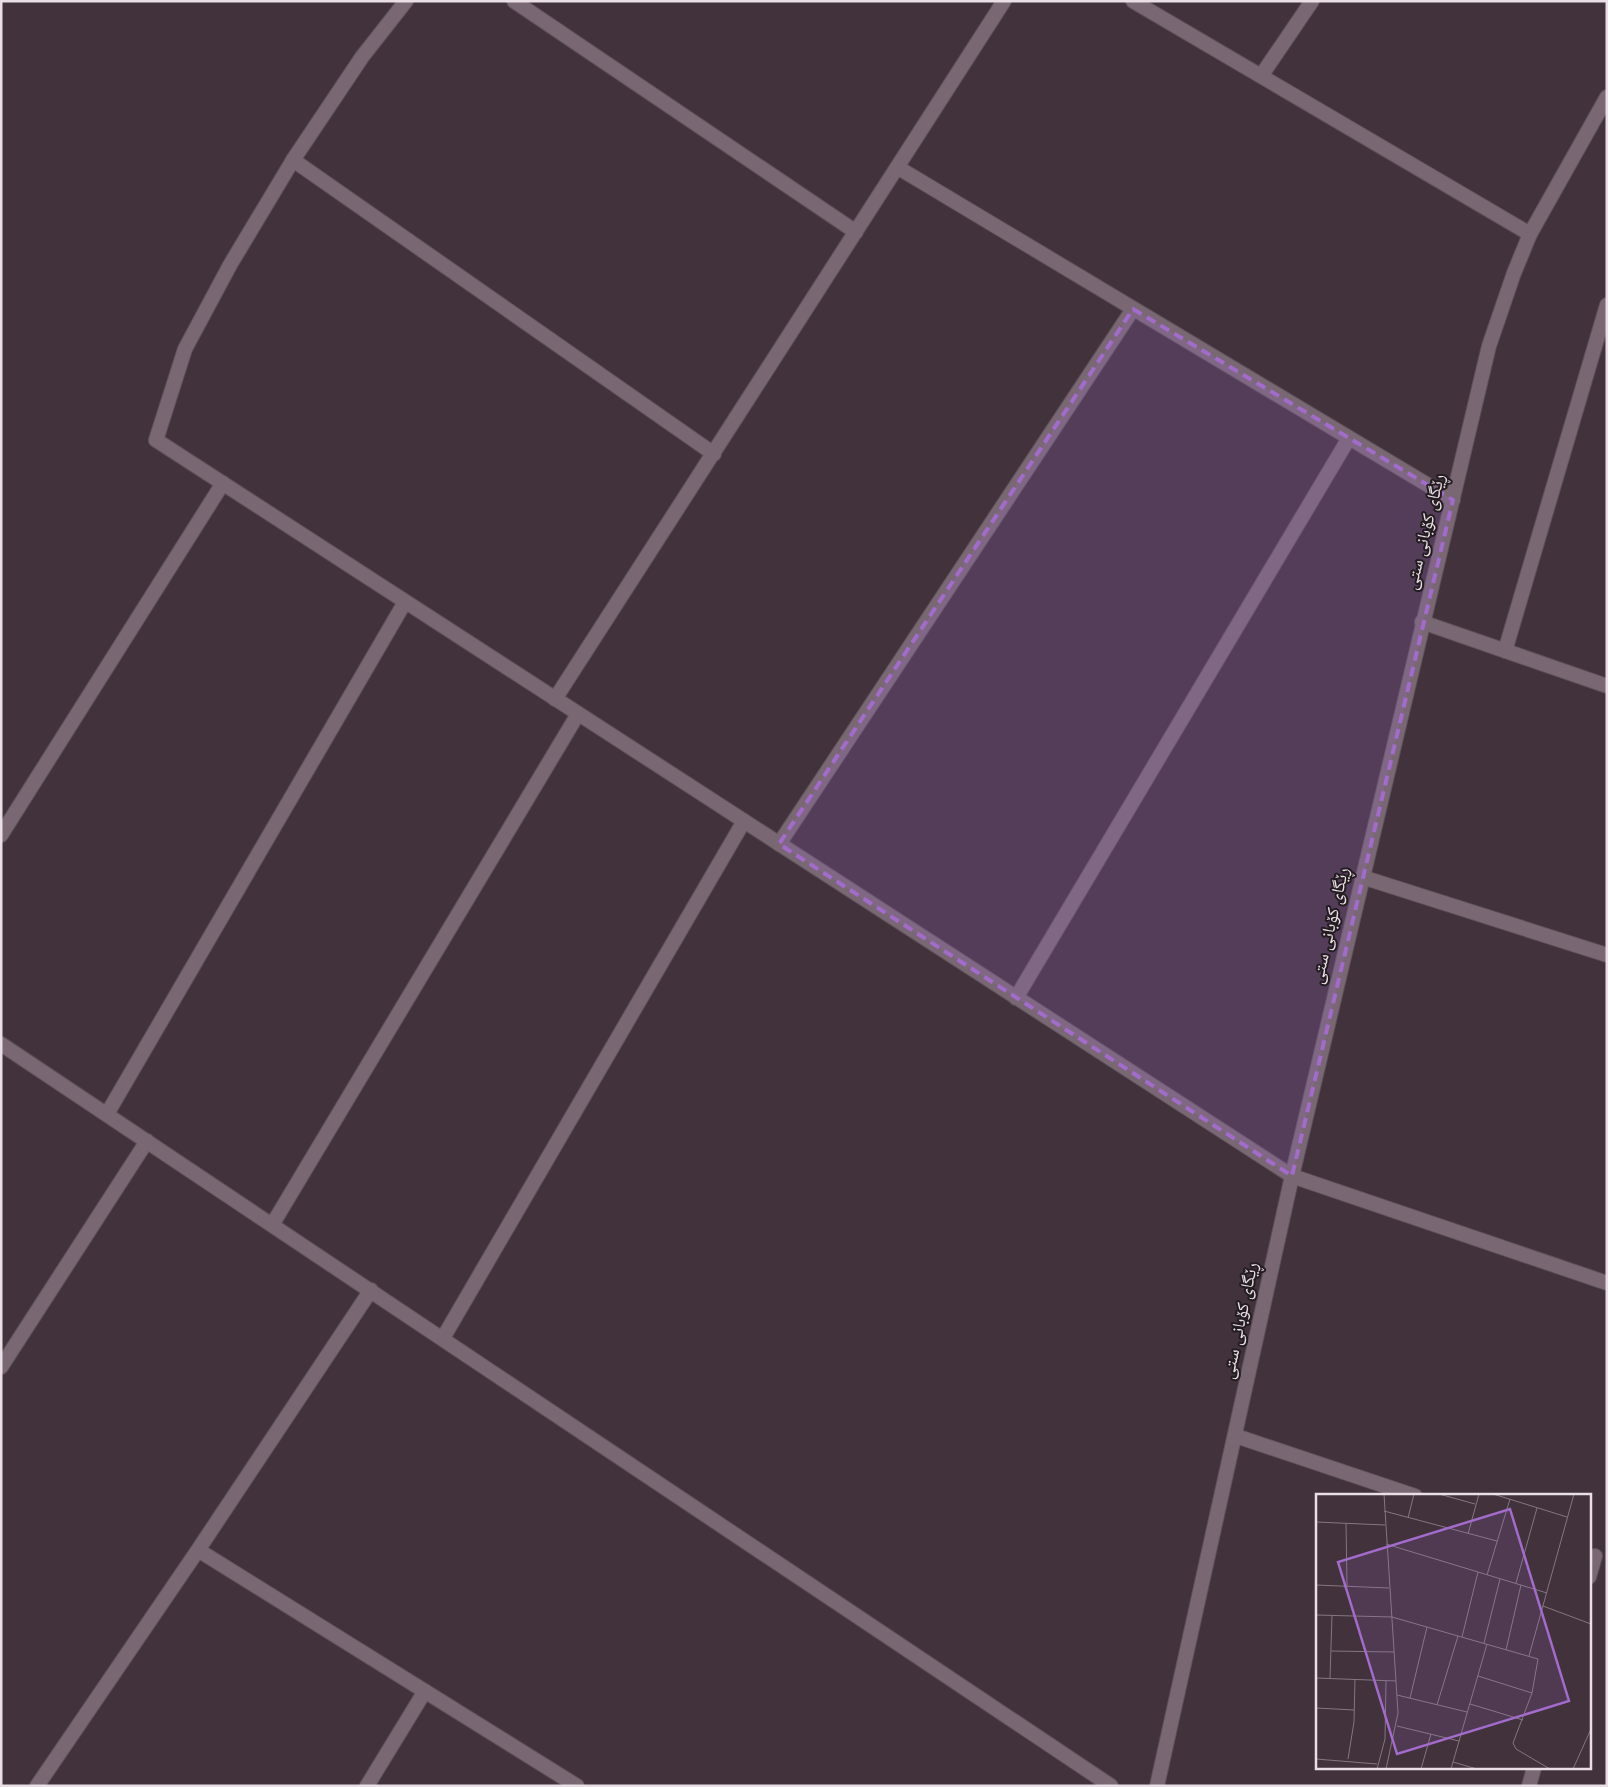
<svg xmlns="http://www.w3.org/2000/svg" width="1608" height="1787" font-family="Overpass,'Noto Naskh Arabic',sans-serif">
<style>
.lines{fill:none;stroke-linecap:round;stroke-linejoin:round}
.minor-casing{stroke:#5e5159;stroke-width:16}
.tertiary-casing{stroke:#5e5159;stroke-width:16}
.minor{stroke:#796873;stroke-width:14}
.tertiary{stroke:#796873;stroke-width:14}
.marked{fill:#a26bcc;fill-opacity:0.2;stroke:#a26bcc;stroke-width:4;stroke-dasharray:10 6;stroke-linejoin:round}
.labels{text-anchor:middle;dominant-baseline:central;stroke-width:4;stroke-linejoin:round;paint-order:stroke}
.street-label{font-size:18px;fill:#e9dfe5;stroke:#231c21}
.inset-road{fill:none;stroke:#847780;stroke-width:1}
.view{fill:#a26bcc;fill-opacity:0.15;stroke:#a26bcc;stroke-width:2.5}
.inset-edge{fill:none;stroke:#e9dfe5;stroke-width:2.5}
</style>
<rect width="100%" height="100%" fill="#41323c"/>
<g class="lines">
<defs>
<path id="minor" d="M514 1 856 232
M1133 1 1530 234
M1261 76 1312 1
M293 160 714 454
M897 167 1453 500
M1422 622 1607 686
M1505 651 1607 305
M555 699 1004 1
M779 844 1133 309
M1362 877 1607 955
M1016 998 1349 438
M1 1044 1111 1786
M107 1114 405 602
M1292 1176 1607 1283
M272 1225 578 714
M443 1338 744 821
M1 1367 147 1141
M1236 1436 1415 1496
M198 1550 577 1786
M1589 1577 1595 1556
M37 1786 198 1550 371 1290
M367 1786 425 1691
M1529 1786 1534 1768"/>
<path id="tertiary" d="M406 1 362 57 293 160 230 265 185 349 156 440 1292 1176
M1 835 223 483
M1157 1786 1292 1176 1489 346 1514 273 1530 234 1607 97"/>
</defs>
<!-- minor casing -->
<use href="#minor" class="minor-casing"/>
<!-- tertiary casing -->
<use href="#tertiary" class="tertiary-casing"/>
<!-- minor -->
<use href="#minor" class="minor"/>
<!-- tertiary -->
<use href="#tertiary" class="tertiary"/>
</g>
<!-- marked area -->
<path class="marked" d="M1133 309 1453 500 1292 1176 779 844Z"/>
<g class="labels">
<!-- street labels -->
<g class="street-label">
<text transform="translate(1426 532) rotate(-76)">ڕێگای کۆبانی ستی</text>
<text transform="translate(1331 926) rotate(-77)">ڕێگای کۆبانی ستی</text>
<text transform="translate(1241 1321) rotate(-78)">ڕێگای کۆبانی ستی</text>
</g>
</g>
<!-- overview -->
<g transform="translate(1316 1494)">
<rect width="275" height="275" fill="#41323c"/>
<path class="inset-road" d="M68 0 82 219 70 275M123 0 159 10M177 0 251 23M68 17 181 47M92 24 98 0M0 28 69 31M30 29 31 92M152 40 163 0M70 50 231 99M171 81 194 5M200 89 221 14M0 91 73 94M227 112 275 130M0 121 76 123 222 165 216 199 197 249 200 255 234 275M146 143 162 78M168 149 184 85M190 156 205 91M15 157 78 158M213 162 258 0M162 182 216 199M0 184 80 187M14 184 16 121M81 201 151 218M94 204 111 133M154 210 207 226M121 211 142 142M0 214 38 216M81 232 143 247M0 265 61 270M32 265 38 228 39 185M137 268 161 275M61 275 69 245 70 187M105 275 115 240M135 275 171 150M257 275 275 235"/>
<path class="view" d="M194 15 253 207 81 260 22 68Z"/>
<rect width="275" height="275" class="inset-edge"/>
</g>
<!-- border -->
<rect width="1608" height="1787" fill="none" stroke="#e9dfe5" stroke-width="5"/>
</svg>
